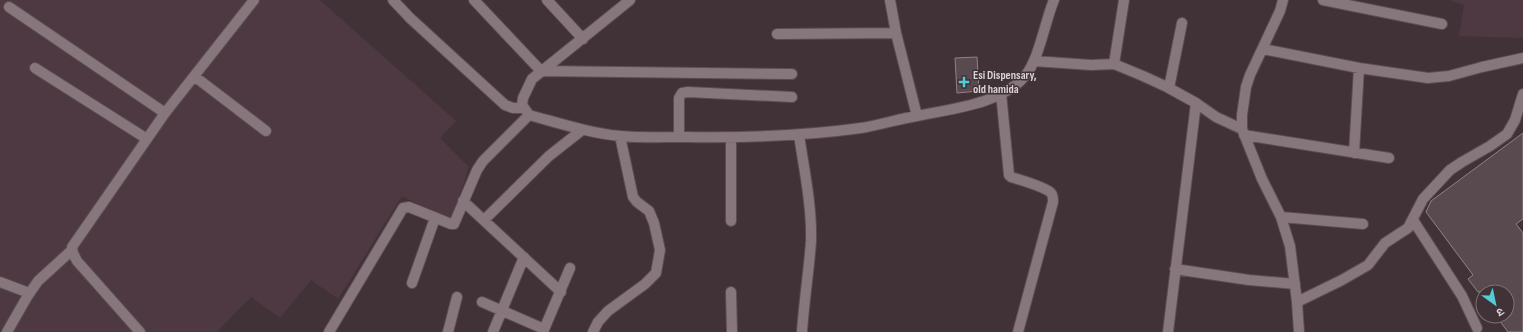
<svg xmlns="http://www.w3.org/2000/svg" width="1523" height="332" font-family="'Sofia Sans Condensed','Noto Sans Devanagari',sans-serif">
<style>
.built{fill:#4e3942}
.building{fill:#594a50;stroke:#928188}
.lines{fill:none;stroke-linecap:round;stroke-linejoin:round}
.minor-casing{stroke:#594e52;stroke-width:12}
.minor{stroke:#87777d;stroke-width:10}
.poi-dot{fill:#52ccd6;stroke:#403237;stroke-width:1.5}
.labels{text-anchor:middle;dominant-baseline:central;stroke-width:3;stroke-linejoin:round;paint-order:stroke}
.poi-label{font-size:12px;font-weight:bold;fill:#dbd2d5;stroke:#403237;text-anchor:start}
</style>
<rect width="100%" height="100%" fill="#403237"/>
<!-- built -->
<path class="built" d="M0 0H320L456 121 440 138 469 167 451 220 402 196 338 299 311 280 280 318 251 297 217 332H0Z
M1452 0H1523V38L1459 36 1464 5 1452 1Z"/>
<!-- building -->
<path class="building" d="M977 57 979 91 957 93 955 58Z
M1523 133V219L1516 224 1523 233V332H1508L1496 316H1507V292H1478L1468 279 1473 275 1426 212 1431 201Z"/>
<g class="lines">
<defs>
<path id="minor" d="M393 0 410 18 505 105 513 108H524
M474 0 541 71 792 74
M547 0 583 39
M630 0 532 79 523 98 522 105 529 115C559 123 589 133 620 136 642 138 664 137 686 137 744 138 803 136 861 128 880 125 898 119 917 116 950 109 1002 104 1025 76 1039 60 1045 21 1054 0
M890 0 896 33 917 116
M1283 0 1280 11 1250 75 1246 87 1242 115V129L1262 179 1281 217 1290 246 1297 302 1299 332
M1323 0 1442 24
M9 7 165 113
M777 34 896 33
M1263 49 1359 68 1428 78 1449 76 1482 67 1523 58
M1034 61 1091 65 1114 64 1143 76 1167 87 1196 103 1216 117 1242 129
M1114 64 1124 0
M35 68 147 139
M194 76 266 131
M1169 88 1182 23
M1001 93 1009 175 1011 177C1020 180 1046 187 1051 193 1053 195 1053 199 1053 202L1018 332
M799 135C804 169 812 206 811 241 809 271 804 301 802 332
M1244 135 1389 158
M679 137V98L682 93 688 92 792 97
M731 138V221
M1354 153 1359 68
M463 201 561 292
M1281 217 1363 224
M484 220 549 156 582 130
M1413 220 1462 296 1477 328
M1175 269 1249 280 1295 284
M0 282 29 293
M412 283 435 218
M731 292 732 332
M482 302 544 329
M1297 302 1342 280 1368 265 1385 243 1408 228 1423 199 1450 170 1462 162 1490 146 1507 134 1515 120 1523 94
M7 332 27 297 38 281 72 250
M140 332 77 261 73 253 72 247 165 113 254 0
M329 332 403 208 409 207 451 224H454L477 170 483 161 529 115
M448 332 457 297
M493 332 524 257
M543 332 570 268
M593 332 598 322 608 311 645 284 656 273 660 250 654 223 649 211 637 202 633 197 620 136
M1168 332 1196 103"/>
</defs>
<!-- minor casing -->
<use href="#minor" class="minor-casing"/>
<!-- minor -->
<use href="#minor" class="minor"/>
</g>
<!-- markers -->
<path class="poi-dot" d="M962 76h4v4h4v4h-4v4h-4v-4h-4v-4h4z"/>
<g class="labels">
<!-- poi labels -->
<g class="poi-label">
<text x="973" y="75">Esi Dispensary,<tspan x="973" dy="14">old hamida</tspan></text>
</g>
</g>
<!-- north arrow -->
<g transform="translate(1495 304) rotate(147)"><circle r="19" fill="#403237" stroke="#7e7276"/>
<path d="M0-3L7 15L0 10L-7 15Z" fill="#52ccd6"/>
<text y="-6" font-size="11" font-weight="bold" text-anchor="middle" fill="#dbd2d5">उ</text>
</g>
</svg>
